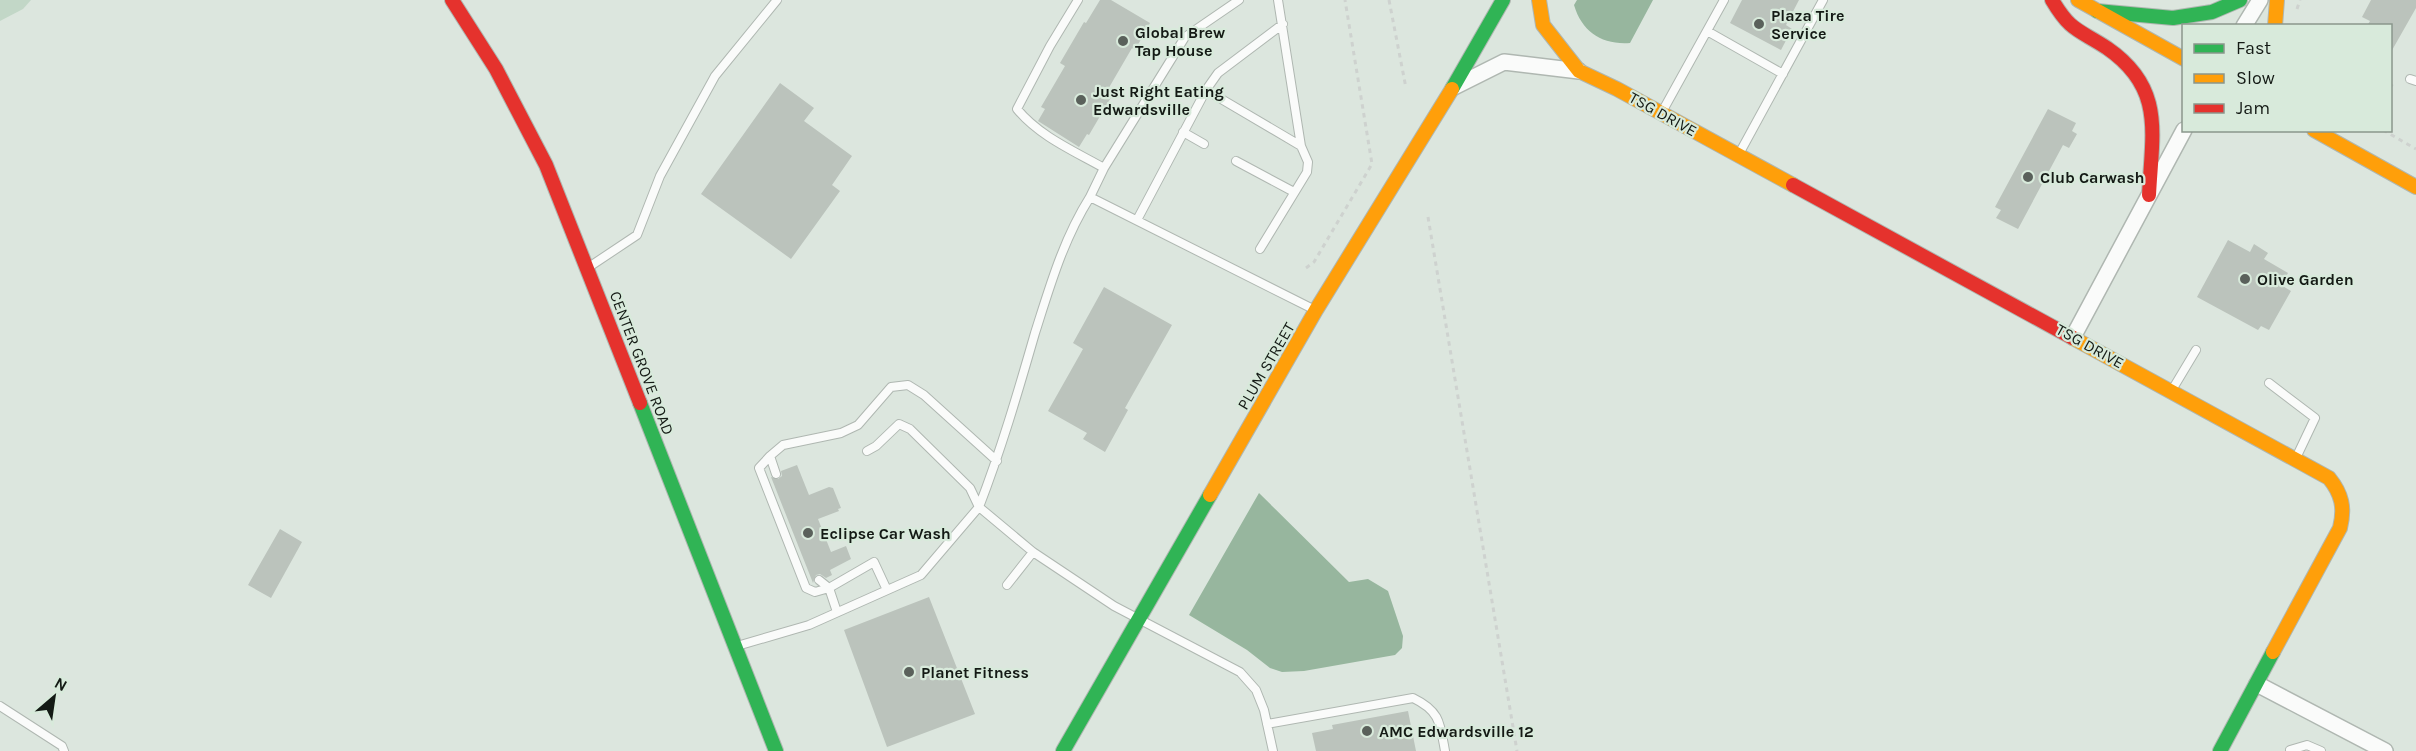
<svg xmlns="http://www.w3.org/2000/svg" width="2416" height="751" font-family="Karla,sans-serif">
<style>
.green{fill:#c2d7c7}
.water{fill:#97b69e}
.building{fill:#bbc3bc}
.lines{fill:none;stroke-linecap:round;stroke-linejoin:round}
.lane-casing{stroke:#afb7b1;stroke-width:10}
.street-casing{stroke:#afb7b1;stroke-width:18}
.fast-casing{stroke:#afb7b1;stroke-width:16}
.slow-casing{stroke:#afb7b1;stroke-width:16}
.jam-casing{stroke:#afb7b1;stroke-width:16}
.path{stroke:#ced2cf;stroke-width:3;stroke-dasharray:4.5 4.5;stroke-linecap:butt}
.lane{stroke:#fafbfa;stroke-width:8}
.street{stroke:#fafbfa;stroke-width:15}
.fast{stroke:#30b455;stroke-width:14}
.slow{stroke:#ff9f0a;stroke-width:14}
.jam{stroke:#e5322d;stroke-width:14}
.poi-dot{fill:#5a615b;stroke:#d8eadb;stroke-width:2}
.labels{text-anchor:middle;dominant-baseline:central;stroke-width:4.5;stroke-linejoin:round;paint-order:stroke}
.poi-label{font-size:16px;font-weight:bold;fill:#141a15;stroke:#d8eadb;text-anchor:start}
.street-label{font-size:16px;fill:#141a15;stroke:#d8eadb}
</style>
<rect width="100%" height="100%" fill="#dce6de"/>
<!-- green -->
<path class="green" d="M0 0H31L23 9 0 21Z"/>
<!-- water -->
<path class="water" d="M1577 0H1653L1630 43C1602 45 1582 32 1574 5Z
M1259 493 1349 582 1368 579 1388 591 1403 636 1402 648 1395 655 1304 671 1282 672 1270 668 1247 650 1189 615Z"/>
<!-- building -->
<path class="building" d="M1100 0H1111L1150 23 1135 50 1132 48 1107 91 1113 94 1089 135 1087 134 1079 147 1038 121 1045 109 1041 107 1065 66 1060 63 1084 22 1086 23Z
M1742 0H1799L1786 25 1792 29 1781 50 1730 23Z
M2371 0H2416V8L2391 52V26H2367L2370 21 2362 17Z
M780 83 814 108 804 121 852 156 832 185 840 191 791 259 701 194Z
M2048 109 2076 123 2072 131 2077 134 2069 148 2063 145 2018 229 1996 218 2001 210 1995 207Z
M2228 240 2250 252 2254 244 2268 253 2264 259 2288 273 2281 285 2291 291 2269 330 2261 326 2258 330 2197 297Z
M1104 287 1172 325 1125 408 1128 410 1105 452 1083 439 1087 433 1048 411 1083 349 1073 343Z
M797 465 809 495 829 487 833 488 841 508 838 509 839 511 818 519 831 552 846 546 851 559 830 570 832 575 826 578 820 574 816 575 813 583 771 477 778 479 782 476 781 471Z
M280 529 302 542 271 598 248 585Z
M929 597 975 714 887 747 844 630Z
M1408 711 1416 751H1316L1312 733 1333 729 1332 725Z"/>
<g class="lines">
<defs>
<path id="lane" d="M1078 0 1050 46 1017 109C1039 136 1074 151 1104 168
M1707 31 1783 74
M2410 79 2416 81
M1206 90 1301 146 1278 0
M1662 112 1724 0
M1183 132 1204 144
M1739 154 1823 0
M1236 161 1294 192
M1090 197 1104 168 1185 37 1239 0
M1137 220 1206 90 1218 73 1283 24
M1260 249 1307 172 1308 162 1301 146
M589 267 637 235 660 176 715 76 777 0
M2269 383 2315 418 2296 458
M2172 390 2196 350
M770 456 759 468 806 588 815 592 829 588 837 612
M776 474 770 456 783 445 841 433 858 425 891 387 908 385 924 395 997 461
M819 580 829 588 874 562 887 590
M1007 585 1033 552
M737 646 809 625 921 575 979 507 970 488 910 429 899 424 876 446 867 451
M0 706 62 746 64 751
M1267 724 1413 698C1440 711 1440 723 1445 751
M2290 750 2307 745 2321 751
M1273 751 1264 710 1256 690 1240 672 1114 606 1033 552 979 507C1001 450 1018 392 1035 333 1050 286 1063 240 1090 197L1315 310"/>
<path id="street" d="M2244 26 2260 0
M1454 87 1504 62 1579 71
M2073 337 2184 130
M2257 684 2385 751"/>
<path id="fast" d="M2097 11 2173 18 2212 12 2240 0
M1452 89 1503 0
M640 403 776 751
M1063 751 1210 495
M2220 751 2273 652"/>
<path id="slow" d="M1539 0 1543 25 1579 71 1617 89 1793 185
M2078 0 2184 59
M2275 26 2277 0
M2314 130 2416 187
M2073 338 2329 478C2342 494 2345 508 2340 528L2273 652
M1210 495 1316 310 1452 89"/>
<path id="jam" d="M452 0 496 69 546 165 640 403
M2052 0C2071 32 2078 29 2107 48 2165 88 2152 133 2149 195
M1793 185 2073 338"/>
</defs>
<!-- lane casing -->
<use href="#lane" class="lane-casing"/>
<!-- street casing -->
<use href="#street" class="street-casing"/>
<!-- fast casing -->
<use href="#fast" class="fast-casing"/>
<!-- slow casing -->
<use href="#slow" class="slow-casing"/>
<!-- jam casing -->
<use href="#jam" class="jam-casing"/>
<!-- path -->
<path class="path" d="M1389 0 1406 88
M2297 9 2300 0
M2390 88 2393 83
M2383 130 2416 149
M1428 217 1517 751
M1306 268 1314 262 1372 164 1345 0"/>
<!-- lane -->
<use href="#lane" class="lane"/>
<!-- street -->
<use href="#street" class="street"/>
<!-- fast -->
<use href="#fast" class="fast"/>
<!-- slow -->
<use href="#slow" class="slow"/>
<!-- jam -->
<use href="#jam" class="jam"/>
</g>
<!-- markers -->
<g class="poi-dot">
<circle cx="1759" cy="24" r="6"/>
<circle cx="1123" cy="41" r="6"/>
<circle cx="1081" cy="100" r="6"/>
<circle cx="2028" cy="177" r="6"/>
<circle cx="2245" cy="279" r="6"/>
<circle cx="808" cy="533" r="6"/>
<circle cx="909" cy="672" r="6"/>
<circle cx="1367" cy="731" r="6"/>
</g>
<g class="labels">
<!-- poi labels -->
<g class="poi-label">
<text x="1771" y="15">Plaza Tire<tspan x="1771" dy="18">Service</tspan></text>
<text x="1135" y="32">Global Brew<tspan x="1135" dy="18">Tap House</tspan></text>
<text x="1093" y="91">Just Right Eating<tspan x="1093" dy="18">Edwardsville</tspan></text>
<text x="2040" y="177">Club Carwash</text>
<text x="2257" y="279">Olive Garden</text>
<text x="820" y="533">Eclipse Car Wash</text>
<text x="921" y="672">Planet Fitness</text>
<text x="1379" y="731">AMC Edwardsville 12</text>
</g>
<!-- street labels -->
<g class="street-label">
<text transform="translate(1663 114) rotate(29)">TSG DRIVE</text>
<text transform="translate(2090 346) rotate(29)">TSG DRIVE</text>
<text transform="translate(642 363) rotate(69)">CENTER GROVE ROAD</text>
<text transform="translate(1266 366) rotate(-60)">PLUM STREET</text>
</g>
</g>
<!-- legend -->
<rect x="2182" y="24" width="210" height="108" fill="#d8eadb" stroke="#8a978c" stroke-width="1.5"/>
<rect x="2194" y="44" width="30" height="9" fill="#30b455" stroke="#8a978c" stroke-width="1.5"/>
<text x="2236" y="54" font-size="18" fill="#141a15">Fast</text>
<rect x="2194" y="74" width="30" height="9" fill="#ff9f0a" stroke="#8a978c" stroke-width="1.5"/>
<text x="2236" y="84" font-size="18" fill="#141a15">Slow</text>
<rect x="2194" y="104" width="30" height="9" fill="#e5322d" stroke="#8a978c" stroke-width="1.5"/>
<text x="2236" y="114" font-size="18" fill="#141a15">Jam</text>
<!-- north arrow -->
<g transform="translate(54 697) rotate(29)" stroke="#d8eadb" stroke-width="4.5" paint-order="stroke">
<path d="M0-4.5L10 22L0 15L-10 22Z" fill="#141a15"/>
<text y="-9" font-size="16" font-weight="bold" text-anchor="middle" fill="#141a15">N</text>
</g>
</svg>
